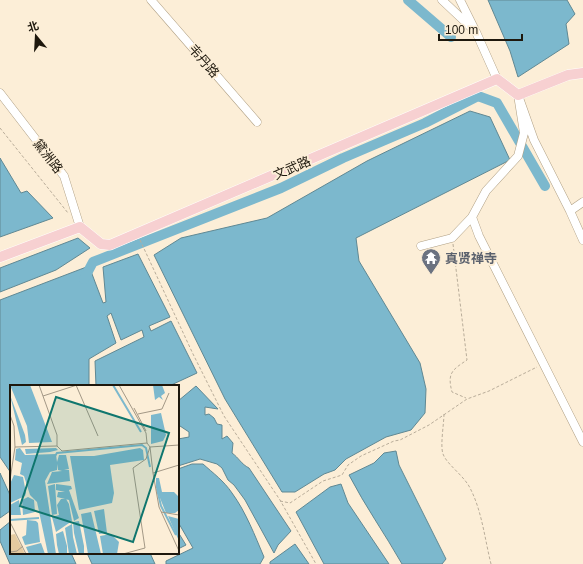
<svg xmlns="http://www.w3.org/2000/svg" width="583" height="564" font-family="Helvetica,'Noto Sans SC',sans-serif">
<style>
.water{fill:#7cb8cd;stroke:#608893}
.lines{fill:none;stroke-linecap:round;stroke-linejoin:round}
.river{stroke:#7cb8cd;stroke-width:10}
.minor-casing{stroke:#b0a085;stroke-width:9}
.major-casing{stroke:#fff;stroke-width:11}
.path{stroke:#b9ad9a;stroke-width:1;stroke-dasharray:3 2;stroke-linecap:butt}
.minor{stroke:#fff;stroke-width:8}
.major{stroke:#f7d0d1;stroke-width:10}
.labels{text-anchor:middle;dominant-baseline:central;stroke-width:4;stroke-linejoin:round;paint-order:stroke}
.street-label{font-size:13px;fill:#1e180d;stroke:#fceed7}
.worship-label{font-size:13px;font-weight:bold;fill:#5b616d;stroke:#fceed7;text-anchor:start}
.inset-river{fill:none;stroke:#7cb8cd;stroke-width:2}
.inset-road{fill:none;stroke:#a39886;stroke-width:1}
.view{fill:#0f766e;fill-opacity:0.15;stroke:#0f766e;stroke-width:2}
.inset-edge{fill:none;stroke:#1e180d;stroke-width:2}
</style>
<rect width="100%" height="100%" fill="#fceed7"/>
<!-- water -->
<path class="water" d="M488 0H567L575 14 566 24 569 44 518 77 510 51Z
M470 111 490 117 510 160 356 238 359 261 420 363 426 389 425 413 411 430 386 437 346 459 335 470 324 474 295 492H282L225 399 154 255 181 238 267 218 367 161Z
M0 158 21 193 27 191 53 218 0 237Z
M78 238 90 248 56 270 0 292V268Z
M138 254 170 317 149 326 151 331 171 321 197 373 169 386H96L95 361 144 337 142 330 121 340 111 313 107 316 116 343 89 359V386H11V473L0 457V300L89 266 103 303 106 302 103 267Z
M196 386 218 409 205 407V415L209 414 214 418 217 424 222 425V439L227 436 233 443 232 453C239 458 241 464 249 468L291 531 278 545 274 553 245 500 234 485 228 480 222 468 217 464 200 459 178 466V439L189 437V432L180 426H178V401Z
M396 451 399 465 446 559 442 564H402C385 534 365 506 349 475L374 463 384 453Z
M192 464H203C213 473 224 481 232 493 246 512 255 536 264 557L260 564H166V561L193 548 178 522V469Z
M0 473 10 495V511L0 518Z
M341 484 348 503 389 564H324L296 512 330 487Z
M11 521V553H71L76 564H10L0 541V530Z
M178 532 186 545 178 549Z
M295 544 309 564H270V562Z
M87 553H150L155 564H92Z"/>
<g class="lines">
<!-- river -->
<path class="river" d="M408 0 451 37
M84 279 93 262 281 188 343 158 425 123 478 96 497 103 545 186"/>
<defs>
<path id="minor" d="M151 0 257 122
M442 0 476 32 497 79
M460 0 474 28
M0 93 64 176 80 227
M583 202 570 211 534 140 518 95 524 133 518 156 486 191 472 217 479 236 583 442
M570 211 583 240
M421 246 452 238 472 217"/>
<path id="major" d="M0 257 80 227 101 244 110 245 497 79 518 95 568 75 583 73"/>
</defs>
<!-- minor casing -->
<use href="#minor" class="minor-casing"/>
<!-- major casing -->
<use href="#major" class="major-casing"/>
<!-- path -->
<path class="path" d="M0 128 68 213
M140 240 193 354 224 416 280 500 316 564
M453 244 467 360C452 370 447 373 452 392L466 398
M444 414C444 423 440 446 443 454 447 465 465 476 471 490 482 512 485 540 491 564
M280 501 290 503 323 481 342 475 348 465 361 456 394 441 400 440 429 425 467 399 489 391 537 367"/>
<!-- minor -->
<use href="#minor" class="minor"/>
<!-- major -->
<use href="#major" class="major"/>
</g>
<!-- icons -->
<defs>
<symbol id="temple-pin" viewBox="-11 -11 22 30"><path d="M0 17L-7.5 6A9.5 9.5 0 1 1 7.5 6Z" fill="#6b7280" stroke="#fceed7"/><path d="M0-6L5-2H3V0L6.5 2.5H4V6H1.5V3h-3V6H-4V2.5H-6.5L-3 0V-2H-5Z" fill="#fff"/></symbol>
</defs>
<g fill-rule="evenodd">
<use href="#temple-pin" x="420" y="247" width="22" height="30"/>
</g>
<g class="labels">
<!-- street labels -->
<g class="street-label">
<text transform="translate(204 61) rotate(49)">韦丹路</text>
<text transform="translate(48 156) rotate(52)">黛洲路</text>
<text transform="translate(292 168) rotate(-23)">文武路</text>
</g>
<!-- worship labels -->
<g class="worship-label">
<text x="445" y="258">真贤禅寺</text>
</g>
</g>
<!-- overview -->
<g transform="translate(10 385)">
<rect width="169" height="169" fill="#fceed7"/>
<path d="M5 149 15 169H0V150Z" fill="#e4caa0"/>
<path d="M0 0H20L42 57 19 58 17 41ZM143 0H152L155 8 151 11 153 15 149 12 145 15ZM0 10 15 50 16 57 12 60ZM151 28 156 50 153 56 141 59V30ZM10 63 15 70 46 69 47 77 49 70H56L59 84H54L59 85 60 96 37 99 42 87 52 86 48 85 47 79V85L40 87 35 96 46 169H38L27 117 20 110 14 91 10 89 12 78 5 75 6 64ZM46 63 48 65 40 67 16 69 15 64ZM130 63 133 65 134 75 100 80 104 108 102 118 69 125 60 71H84ZM4 90 13 92 16 108 15 111 0 118V99ZM146 93H149L152 107H164L169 112V125L165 128H156L146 103ZM45 99 47 129 42 130 38 101ZM46 99 61 101 62 104 59 105 69 133 64 136 59 115 47 112 48 107H55L46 105ZM18 112 24 115 25 127 13 130 12 115ZM51 114H56L59 119 62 136 46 147 42 132 49 130 47 120ZM9 115 11 130H0V120ZM94 124 97 148 89 149 84 126ZM81 127 82 131 91 169H78L71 129ZM158 131 169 134V156ZM17 135 26 136 28 138 30 157 15 160 12 152 16 150ZM69 136 74 161V169H69L64 148 63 137ZM62 139 63 152 67 169H59L55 143ZM53 146 57 161V169H49L47 160 46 149ZM101 149 109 157 107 169H93L90 151ZM31 158 35 169H19L16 162Z" fill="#7cb8cd"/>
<path class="inset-river" d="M103 0 131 47M45 71 47 68 132 60 136 63 140 82M147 104 151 121 166 150M0 135 29 133"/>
<path class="inset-road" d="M29 0 47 50V61M66 0 88 51M109 0 136 48 137 58M33 11 67 0M124 23 136 46M128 29 152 24 159 8M0 30 4 41 5 62M143 88 149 122 169 166M0 95 5 62 47 61 52 66 137 58 140 62 169 60M151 127 169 130M0 137 16 169M0 164 1 167 7 166 13 161M113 169 135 163 123 83 136 74 140 62 143 88 169 80"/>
<path class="view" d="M46 12 159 48 123 157 10 121Z"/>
<rect width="169" height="169" class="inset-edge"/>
</g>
<!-- north arrow -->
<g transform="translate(36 36) rotate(342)" stroke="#fceed7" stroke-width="3" paint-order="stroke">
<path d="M0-3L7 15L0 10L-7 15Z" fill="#1e180d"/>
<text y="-6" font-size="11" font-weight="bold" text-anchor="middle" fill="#1e180d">北</text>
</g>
<!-- scale -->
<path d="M439 34v6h83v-6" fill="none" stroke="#1e180d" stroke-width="2"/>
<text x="445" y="34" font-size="12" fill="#1e180d" stroke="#fceed7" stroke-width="3" paint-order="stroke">100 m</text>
</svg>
